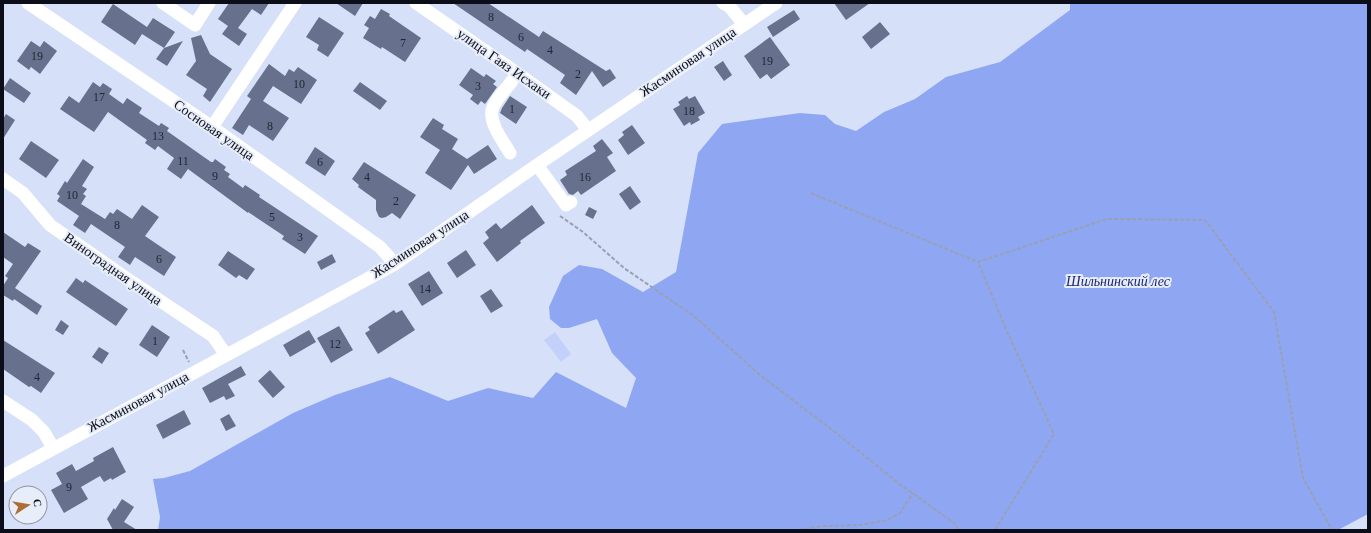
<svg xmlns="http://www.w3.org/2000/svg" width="1371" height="533" font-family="Georgia,serif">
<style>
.green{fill:#c3d1fa}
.forest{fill:#8fa7f2}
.building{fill:#67718d}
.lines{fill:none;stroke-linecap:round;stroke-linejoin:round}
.path{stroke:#98a0b4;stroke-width:2;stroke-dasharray:4 2;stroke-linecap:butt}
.minor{stroke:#fff;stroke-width:13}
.labels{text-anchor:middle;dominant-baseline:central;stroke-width:4;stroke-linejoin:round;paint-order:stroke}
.number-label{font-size:12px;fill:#222735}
.street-label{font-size:14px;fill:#0b0e18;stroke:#e8edfa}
.park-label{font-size:14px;font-style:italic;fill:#182376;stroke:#e8edfa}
</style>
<rect width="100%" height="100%" fill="#d6e0f9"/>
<!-- green -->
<path class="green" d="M555 332 571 354 561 362 544 340Z"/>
<!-- forest -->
<path class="forest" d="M1070 3H1368V514L1338 530H158L160 517 153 479 164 478 190 471 293 413 335 395 390 377 448 401 488 388 533 398 556 372 626 408 636 378 612 353 597 319 569 328H561L550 319 549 307 563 276 579 265 602 269 643 292 676 272 698 153 722 124 800 113 825 115 835 124 856 131 884 112 915 99 946 77 1000 62 1070 10Z"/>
<!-- building -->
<path class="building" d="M229 3H269L261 15 252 9 238 28 247 34 239 46 222 34 228 26 218 19Z
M336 3H363L355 16Z
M453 3H488L539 37 543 31 606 71 610 69 616 78 603 87 592 71 576 95 560 83 565 75 527 49 525 52Z
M834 3H870L846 20Z
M113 4 147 27 153 18 175 32 164 48 142 34 135 45 101 22Z
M381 9 390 14 389 16 421 38 405 62 382 47 381 49 363 38 369 28 364 25 370 16 375 19Z
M794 10 800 19 773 37 767 27Z
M319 17 344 33 328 57 317 50 319 45 306 37Z
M880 22 890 34 871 49 862 37Z
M201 35 210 54 232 69 210 102 203 96 207 89 186 75 196 61 191 38Z
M770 37 790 65 771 79 767 74 760 79 744 56Z
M31 41 40 47 44 41 57 51 40 74 31 67 29 70 17 61Z
M183 41 167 66 156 59 164 48Z
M723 61 732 75 724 81 714 67Z
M269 64 285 76 289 69 294 72 298 67 317 80 301 104 273 86 263 101 289 118 273 141 249 125 243 135 232 128 251 99 247 96Z
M471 68 484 77 486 74 496 81 493 84 497 87 485 104 481 101 478 105 470 99 473 95 459 85Z
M10 78 31 93 24 103 3 89Z
M93 82 100 87 103 83 112 89 109 94 123 104 127 98 142 108 139 113 159 126 161 123 169 128 167 131 211 162H213L215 159 226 167 224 170 230 174 228 177 243 188 245 185 260 195 259 197 318 236 305 254 282 239 284 236 248 212V213L188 169 181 179 167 169 174 158 158 146 155 150 145 143 147 140 108 112 94 132 60 109 69 96 79 103Z
M360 82 387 101 380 110 353 91Z
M510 96 527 107 516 124 500 113 502 108Z
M687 96 689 99 695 96 705 113 698 117 700 120 691 125 690 122 684 126 673 109 680 105 678 102Z
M6 114 15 120 3 139V119Z
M433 118 444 125 442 129 458 139 452 149 467 159 488 145 497 159 474 174 468 165 451 190 425 173 440 150 420 137Z
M632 125 645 143 628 155 618 140 624 135 622 132Z
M602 139 613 153 607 157 616 171 581 195 578 191 573 195 569 194 560 180 567 175 565 171 596 151 593 146Z
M31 141 59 160 46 178 19 159Z
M315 147 335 161 325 176 305 163Z
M83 159 94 167 82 186 87 189 83 194 86 196 81 204 105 219 110 212 113 214 117 209 132 219 142 205 159 217 145 236 176 257 164 276 135 257 130 265 118 257 125 247 91 224 85 233 73 225 79 216 57 201 60 196 57 194 65 181 67 183Z
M364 162 416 195 400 219 392 213 386 217 382 218 379 217 376 210V200L358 187 359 185 352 179Z
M630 186 641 202 630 210 619 194Z
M532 205 545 223 520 241 521 243 497 262 483 243 489 238 485 232 496 223 501 229Z
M589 207 597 211 593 219 585 215Z
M3 232 25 247 28 243 41 251 15 288 42 306 37 315 14 299 13 301 3 295V286L8 278 5 276 13 264 3 257Z
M466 250 476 265 457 278 447 263Z
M228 251 255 269 247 280 239 275 236 278 218 265Z
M332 254 336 262 321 270 317 262Z
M429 271 443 293 422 306 408 284Z
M76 278 83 283 85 280 128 309 116 326 66 292Z
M491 289 503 306 491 313 480 296Z
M394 310 396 313 402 310 415 330 378 354 365 333 370 330 368 327Z
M61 320 69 326 63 335 55 330Z
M152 325 170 337 157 357 139 345Z
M339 326 353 350 331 363 317 338Z
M309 330 316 342 290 357 283 345Z
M3 340 55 373 41 393 31 386 29 387 3 369Z
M99 347 109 353 102 364 92 357Z
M241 366 246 375 228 384 235 396 226 400 224 396 210 403 202 388Z
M270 370 285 387 273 398 258 381Z
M184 410 191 424 163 439 156 425Z
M229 414 236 426 226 431 220 419Z
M113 447 126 472 112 480 111 478 104 482 100 476 81 487 88 499 64 513 51 490 62 484 56 473 72 464 76 471 94 461 93 458Z
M122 499 134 507 124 522 137 530H113L107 519 114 508 115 510Z"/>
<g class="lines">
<!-- path -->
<path class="path" d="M811 193 978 262
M560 216 583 232 624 268 694 316 760 375 831 429 897 482 954 523 959 530
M183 350 189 362
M799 530 822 526 861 525 887 520 900 513 913 493
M995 530 1054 434 1009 336 978 262 1107 219 1205 220 1274 312 1303 478 1332 530"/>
<!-- minor -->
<path class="minor" d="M28 3 212 127 380 247 395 264
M163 3 195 25 209 3
M416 3 517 73 577 116 588 130
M723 3 729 6 744 24
M212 127 295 3
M510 153C503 141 487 121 493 107 497 98 506 89 512 81
M537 165 566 205 571 202
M3 179 23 193 50 225 126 278 213 336 226 355
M3 401 32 420 44 432 53 448
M3 476 395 264 537 165 776 3"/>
</g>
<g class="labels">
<!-- number labels -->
<g class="number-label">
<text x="491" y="17">8</text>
<text x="521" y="37">6</text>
<text x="403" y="43">7</text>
<text x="550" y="50">4</text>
<text x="37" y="56">19</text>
<text x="767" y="61">19</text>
<text x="578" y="74">2</text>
<text x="299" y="84">10</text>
<text x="478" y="86">3</text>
<text x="99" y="97">17</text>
<text x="512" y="109">1</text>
<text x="689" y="111">18</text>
<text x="270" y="126">8</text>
<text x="158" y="136">13</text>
<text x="183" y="161">11</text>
<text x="320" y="162">6</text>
<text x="215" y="176">9</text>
<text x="367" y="177">4</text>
<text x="585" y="177">16</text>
<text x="72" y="195">10</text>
<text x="396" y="201">2</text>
<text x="272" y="217">5</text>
<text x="117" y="225">8</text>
<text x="300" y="237">3</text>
<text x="159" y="259">6</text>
<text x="425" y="289">14</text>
<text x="155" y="341">1</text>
<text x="335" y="344">12</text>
<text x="37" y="377">4</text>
<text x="69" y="487">9</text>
</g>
<!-- street labels -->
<g class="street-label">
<text transform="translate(688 62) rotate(-34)">Жасминовая улица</text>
<text transform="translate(504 64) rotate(35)">улица Гаяз Исхаки</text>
<text transform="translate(214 130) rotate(35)">Сосновая улица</text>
<text transform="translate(420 244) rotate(-33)">Жасминовая улица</text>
<text transform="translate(113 269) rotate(35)">Виноградная улица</text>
<text transform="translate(138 402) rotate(-28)">Жасминовая улица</text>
</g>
<!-- park labels -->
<g class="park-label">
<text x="1118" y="281">Шильнинский лес</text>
</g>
</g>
<!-- border -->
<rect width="1371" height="533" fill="none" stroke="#0b0e18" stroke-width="8"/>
<!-- north arrow -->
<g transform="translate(28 505) rotate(78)"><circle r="19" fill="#e8edfa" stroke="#9094a0"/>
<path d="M0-3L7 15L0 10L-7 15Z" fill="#ad6d35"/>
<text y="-6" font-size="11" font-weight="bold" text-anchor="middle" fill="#0b0e18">С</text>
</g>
</svg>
